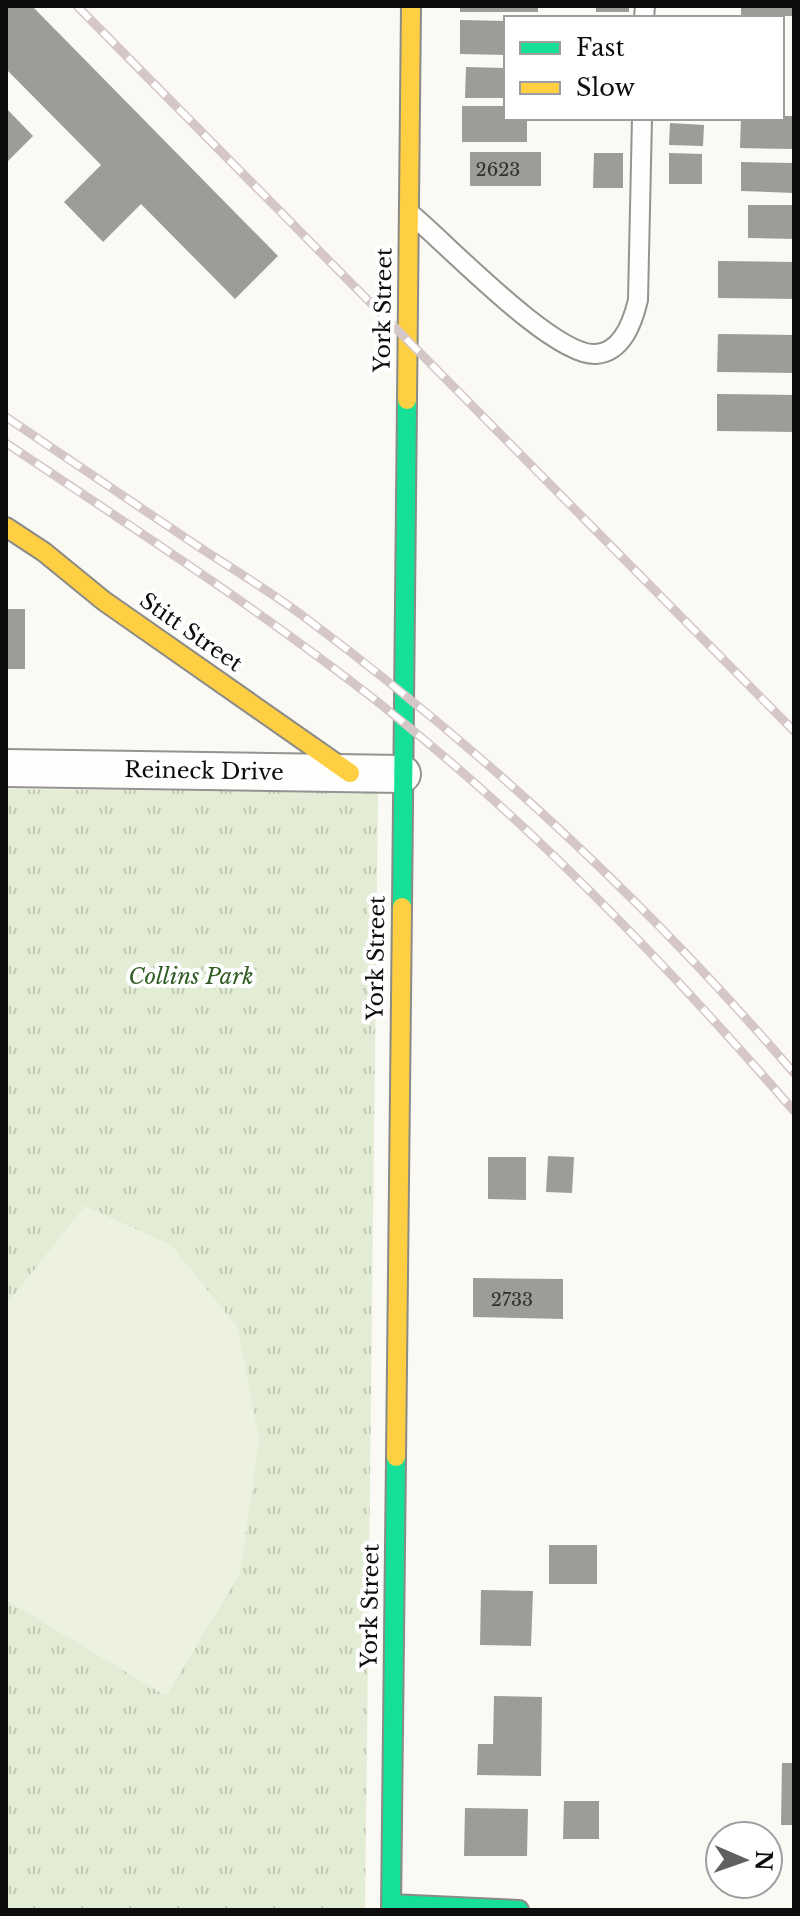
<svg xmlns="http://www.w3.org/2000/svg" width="800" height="1916" font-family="'Libre Baskerville',serif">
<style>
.park{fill:url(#park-tufts)}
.pitch{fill:#ecf2df}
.building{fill:#9e9c98}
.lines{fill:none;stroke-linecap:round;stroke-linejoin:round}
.lane-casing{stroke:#949391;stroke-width:22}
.street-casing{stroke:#949391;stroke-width:40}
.fast-casing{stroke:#8a8a87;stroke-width:22}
.slow-casing{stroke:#8a8a87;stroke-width:22}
.lane{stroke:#fefefd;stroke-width:18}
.street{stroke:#fefefd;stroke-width:36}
.fast{stroke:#16e098;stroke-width:18}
.slow{stroke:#ffcf43;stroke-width:18}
.rail-casing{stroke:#d5c7c7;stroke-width:9}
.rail{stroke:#fff;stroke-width:6;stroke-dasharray:18;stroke-linecap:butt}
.labels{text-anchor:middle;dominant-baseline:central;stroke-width:8;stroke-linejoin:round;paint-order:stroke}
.number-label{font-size:18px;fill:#313130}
.street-label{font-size:22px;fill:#0d0d0d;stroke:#fff}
.park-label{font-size:22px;font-style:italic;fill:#315d25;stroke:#fff}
</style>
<defs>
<pattern id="park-tufts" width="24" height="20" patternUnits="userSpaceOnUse" patternTransform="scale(2)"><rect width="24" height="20" fill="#e3edd5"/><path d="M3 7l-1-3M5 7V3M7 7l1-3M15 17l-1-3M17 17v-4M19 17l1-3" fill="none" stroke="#c2cab6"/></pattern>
</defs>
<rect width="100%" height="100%" fill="#faf9f3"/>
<!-- park -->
<path class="park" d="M6 789 378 792 365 1910H6Z"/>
<!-- pitch -->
<path class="pitch" d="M85 1206 171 1245 238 1328 259 1440 240 1573 166 1696 6 1600V1305Z"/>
<!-- building -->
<path class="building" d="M6 6H32L278 256 235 299 141 204 103 242 64 202 101 165 6 69Z
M460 6H538V12H460Z
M596 6H629V12H596Z
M741 6H794V16H741Z
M460 20 506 21V55L460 54Z
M466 67 506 68V98H465Z
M462 106H506V118H527V142H462Z
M6 108 33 136 6 163Z
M782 116H794V149L740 148 741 118H782Z
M670 123 704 125 703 146 669 145Z
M470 152H541V186H470Z
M594 153H623V188H593Z
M669 153 702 154V184H669Z
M741 162 794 163V193L741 191Z
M748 205H794V239L748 238Z
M718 261 794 262V299L718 298Z
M718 334 794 335V373L717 372Z
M717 394 794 395V432L717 431Z
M6 609H25V669H6Z
M548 1156 574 1157 572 1193 546 1192Z
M488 1157H526V1200L488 1199Z
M473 1278 563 1279V1319L473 1317Z
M549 1545H597V1584H549Z
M481 1590 533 1591 531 1646 480 1645Z
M494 1696 542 1697 541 1776 477 1775 478 1744H493Z
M782 1763H794V1825H781Z
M564 1801H599V1839H563Z
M465 1808 528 1809 527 1856H464Z"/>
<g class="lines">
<defs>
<path id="lane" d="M644 18 645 6
M412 215C448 245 554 357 596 354 623 352 633 321 638 300L642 118"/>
<path id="street" d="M6 768 402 774"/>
<path id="fast" d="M402 907 407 400
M391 1904 519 1910
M391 1910 396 1457"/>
<path id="slow" d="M407 400 411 6
M6 527 44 552 104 601 350 773
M396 1457 402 907"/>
</defs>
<!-- lane casing -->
<use href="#lane" class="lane-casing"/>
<!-- street casing -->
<use href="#street" class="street-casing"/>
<!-- fast casing -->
<use href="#fast" class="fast-casing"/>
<!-- slow casing -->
<use href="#slow" class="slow-casing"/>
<!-- lane -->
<use href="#lane" class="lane"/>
<!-- street -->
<use href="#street" class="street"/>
<!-- fast -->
<use href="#fast" class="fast"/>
<!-- slow -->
<use href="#slow" class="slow"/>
<defs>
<path id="rail" d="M77 6 794 731
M6 417C71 461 137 505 202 549 236 571 271 592 303 616 483 750 648 903 794 1073
M6 443C130 526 256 607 374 699 529 821 665 962 794 1111"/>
</defs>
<!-- rail casing -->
<use href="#rail" class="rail-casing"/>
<!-- rail -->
<use href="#rail" class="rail"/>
</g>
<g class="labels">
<!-- number labels -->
<g class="number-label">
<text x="498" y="170">2623</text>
<text x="512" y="1300">2733</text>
</g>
<!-- street labels -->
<g class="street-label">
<text transform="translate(383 310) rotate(-89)">York Street</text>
<text transform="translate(191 632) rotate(35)">Stitt Street</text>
<text transform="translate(204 771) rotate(1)">Reineck Drive</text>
<text transform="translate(376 958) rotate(-89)">York Street</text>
<text transform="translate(370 1606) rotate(-89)">York Street</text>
</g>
<!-- park labels -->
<g class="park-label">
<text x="191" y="976">Collins Park</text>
</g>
</g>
<!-- border -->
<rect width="800" height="1916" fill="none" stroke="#0d0d0d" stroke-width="16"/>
<!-- legend -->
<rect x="504" y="16" width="280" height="104" fill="#ffffff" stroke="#9e9e9e" stroke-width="2"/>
<rect x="520" y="42" width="40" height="12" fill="#16e098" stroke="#9e9e9e" stroke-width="2"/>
<text x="576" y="56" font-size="24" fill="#0d0d0d">Fast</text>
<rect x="520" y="82" width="40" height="12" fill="#ffcf43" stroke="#9e9e9e" stroke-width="2"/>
<text x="576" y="96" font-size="24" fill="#0d0d0d">Slow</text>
<!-- north arrow -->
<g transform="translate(744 1860) rotate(92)"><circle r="38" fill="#ffffff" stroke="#9e9e9e" stroke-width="2"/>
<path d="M0-6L14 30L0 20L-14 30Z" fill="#60605e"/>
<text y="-12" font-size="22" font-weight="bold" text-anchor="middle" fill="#0d0d0d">N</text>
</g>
</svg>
